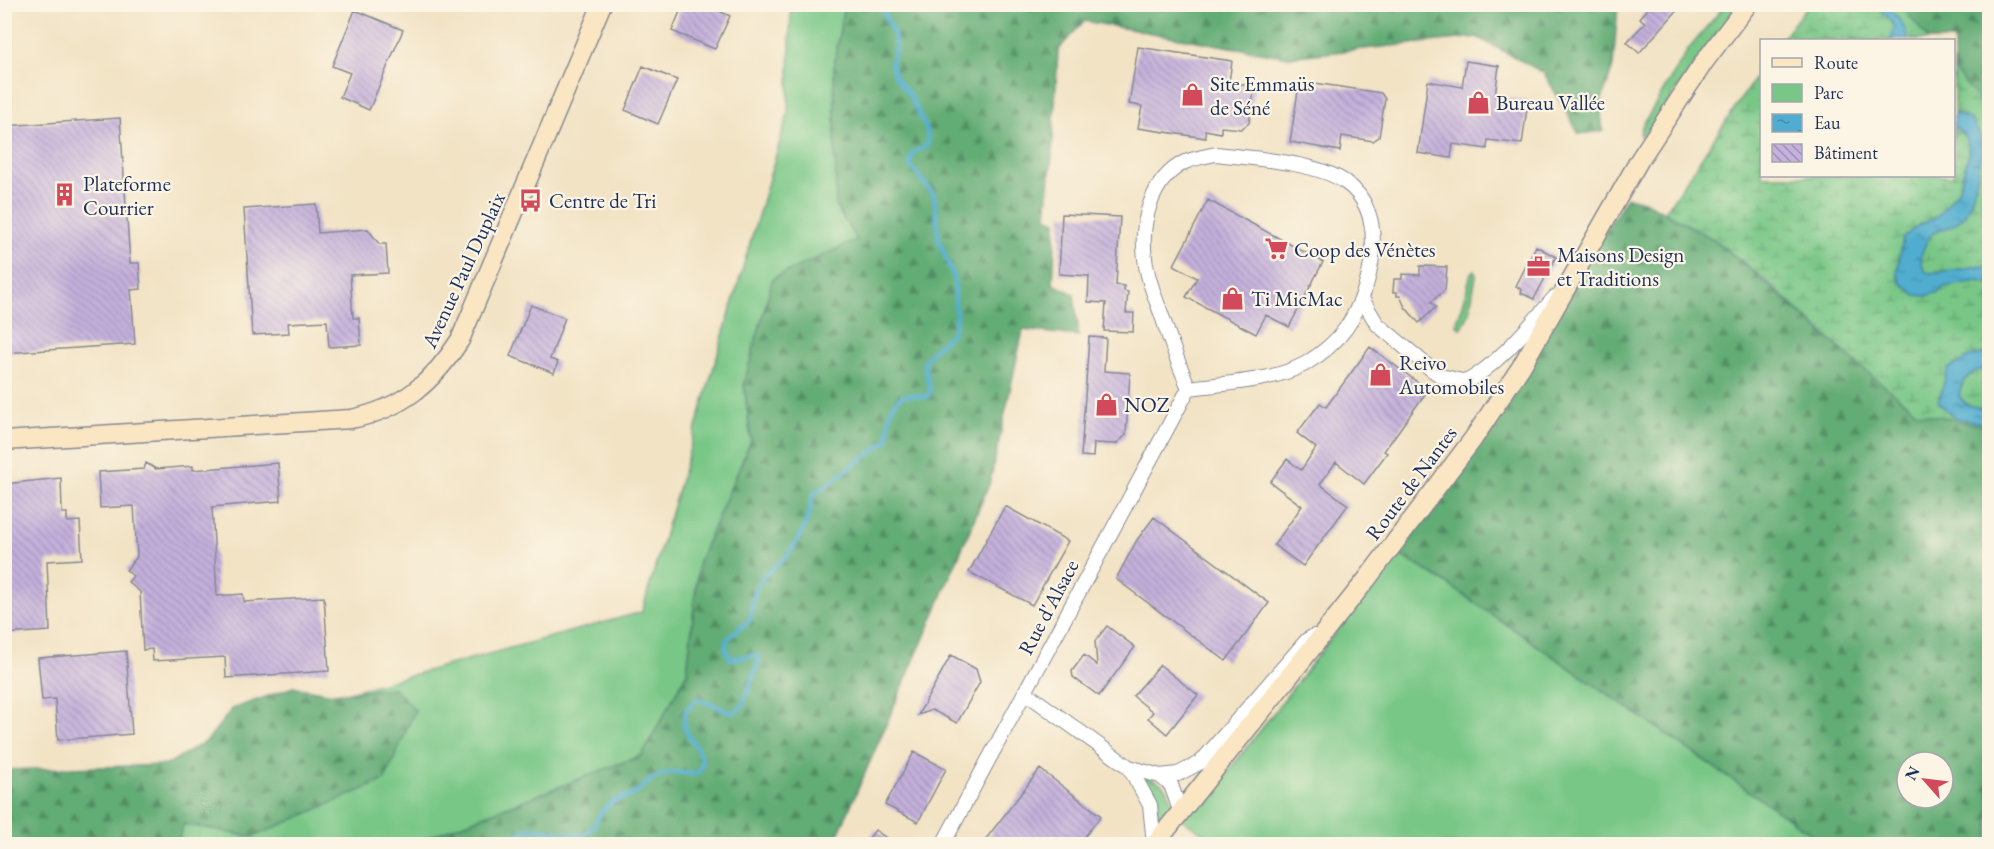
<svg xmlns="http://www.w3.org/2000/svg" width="1994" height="849" font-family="'EB Garamond',serif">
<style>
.green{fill:#79c787;stroke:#4a7b72;stroke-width:1.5}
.forest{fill:url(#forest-firs);stroke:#3e6e69;stroke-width:1.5;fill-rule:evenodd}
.wetland{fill:url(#wetland-marsh);stroke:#4a7b72;stroke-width:1.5}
.water{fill:url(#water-ripples);stroke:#366e96;stroke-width:1.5}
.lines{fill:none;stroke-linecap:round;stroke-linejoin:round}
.stream{stroke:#51adcf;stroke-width:4.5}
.building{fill:url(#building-back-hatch)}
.street-casing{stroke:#868992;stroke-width:16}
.secondary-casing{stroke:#868992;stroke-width:21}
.street{stroke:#fff;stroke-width:14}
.secondary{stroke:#fbe6c4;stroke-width:18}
.labels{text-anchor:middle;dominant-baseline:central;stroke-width:4.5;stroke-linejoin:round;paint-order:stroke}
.poi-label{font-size:21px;fill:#1b2f5e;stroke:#fcf5e5;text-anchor:start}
.street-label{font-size:21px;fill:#1b2f5e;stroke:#fcf5e5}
</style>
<defs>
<pattern id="forest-firs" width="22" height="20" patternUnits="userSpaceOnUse" patternTransform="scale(1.5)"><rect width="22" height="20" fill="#62ac74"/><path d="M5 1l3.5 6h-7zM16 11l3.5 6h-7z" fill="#508c62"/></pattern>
<pattern id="wetland-marsh" width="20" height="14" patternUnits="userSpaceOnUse" patternTransform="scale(1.5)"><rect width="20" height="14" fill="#79c787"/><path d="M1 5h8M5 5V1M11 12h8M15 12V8" fill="none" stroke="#62a272"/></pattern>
<pattern id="water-ripples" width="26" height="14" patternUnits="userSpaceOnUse" patternTransform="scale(1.5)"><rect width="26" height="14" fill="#51adcf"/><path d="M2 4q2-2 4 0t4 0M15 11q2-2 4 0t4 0" fill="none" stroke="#428dab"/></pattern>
<pattern id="building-back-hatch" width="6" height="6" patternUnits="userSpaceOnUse" patternTransform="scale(1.5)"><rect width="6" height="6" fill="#c5b1dc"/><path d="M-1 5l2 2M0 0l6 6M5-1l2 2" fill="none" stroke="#9f90b6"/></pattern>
</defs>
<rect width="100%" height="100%" fill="#fcf5e5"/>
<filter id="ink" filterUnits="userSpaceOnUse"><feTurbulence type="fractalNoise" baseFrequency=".0167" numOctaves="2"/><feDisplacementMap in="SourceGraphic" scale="12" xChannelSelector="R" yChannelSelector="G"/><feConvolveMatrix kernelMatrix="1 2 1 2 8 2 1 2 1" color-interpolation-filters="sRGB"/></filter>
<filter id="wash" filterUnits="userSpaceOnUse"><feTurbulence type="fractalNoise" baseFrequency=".008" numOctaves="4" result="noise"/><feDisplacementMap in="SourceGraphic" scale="24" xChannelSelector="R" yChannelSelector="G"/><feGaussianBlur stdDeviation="1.35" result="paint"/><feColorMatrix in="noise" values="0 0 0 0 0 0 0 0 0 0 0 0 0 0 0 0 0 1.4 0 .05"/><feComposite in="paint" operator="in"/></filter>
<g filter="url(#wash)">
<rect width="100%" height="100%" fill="#f2e3c5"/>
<!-- green -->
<path class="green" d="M791 5H844L834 65 857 240 744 382 751 441 699 561 687 673 642 755 411 844H177L183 824 253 837 394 688 346 693 642 612 788 114Z
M1725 5H1737L1647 132 1640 136 1641 128 1688 50Z
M1474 270 1476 275 1469 314 1461 329 1456 324 1463 305 1471 273Z
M1397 553 1443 581 1826 844H1219L1172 812 1214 790Z
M1140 775C1161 782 1166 782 1172 804L1165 816 1160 817 1158 815 1154 793Z"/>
<!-- forest -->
<path class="forest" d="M844 5H1618L1613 66 1600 106 1603 131 1579 134 1544 73 1477 37 1287 57 1084 21 1058 50 1052 155 1046 217 1056 221 1053 284 1074 294 1079 336 1023 330 990 482 930 624 834 844H411L642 755 687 673 699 561 751 441 744 383 773 278 857 240 836 207 834 65Z
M1898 5H1989V114L1954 71V40H1929Z
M1627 197 1644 201 1713 239 1757 275 1854 361 1917 412 1989 427V844H1826L1443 581 1397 553ZM1907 762H1943V798H1907Z
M293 687 333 694 394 688 415 710 385 780 253 837 184 824 177 844H5V770L166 765 207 741 232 709Z"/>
<!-- wetland -->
<path class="wetland" d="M1809 4 1901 5 1929 40H1781Z
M1761 69 1762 176H1954V70L1989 112V160L1983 173 1982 209 1990 226 1989 427 1917 412 1854 361 1762 277 1713 239 1665 212Z"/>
<!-- water -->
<path class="water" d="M1874 5H1885C1897 16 1905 23 1908 40H1891L1895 27 1886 15Z
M1954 113C1959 116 1966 116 1970 120 1975 125 1980 135 1981 141 1984 155 1972 209 1962 218 1955 226 1943 230 1933 233 1924 244 1916 260 1926 272L1930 273 1982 266 1989 267V284L1978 281 1944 287 1939 292 1926 296 1916 295 1900 282 1897 273 1903 238 1917 226 1937 217 1958 191 1969 153 1968 144 1963 134 1954 126Z
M1989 352V369C1972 369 1962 379 1959 396L1966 404 1989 411V425L1954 417 1938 402 1948 369 1967 358Z"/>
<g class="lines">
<!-- stream -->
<path class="stream" d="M498 844 530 828 582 836 593 828 602 811 612 802 633 795 652 779 670 772 697 774C712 757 688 742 684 725 684 721 685 715 686 710L698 699 733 713 742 707 759 660 755 655 730 659 726 650V641L739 628 749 622C753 609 752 593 760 581 766 572 777 566 784 559 800 542 810 517 813 495L888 440C889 425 887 399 907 395 913 395 921 397 927 397L930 391 924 363 931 352 953 332 956 317 954 279 939 240 934 195 910 165 913 153 928 145 927 130 910 96 894 75 891 62 896 47 894 36 880 4"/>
</g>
<g id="blocks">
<!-- building -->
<path class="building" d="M683 4H703L730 16 715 49 672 31Z
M1652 4H1683L1639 53 1627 42 1645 23 1640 18Z
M355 10 403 30 369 110 340 97 350 73 332 66Z
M1138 47 1232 61 1229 82 1255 86 1249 123 1241 129 1221 127V133L1205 130 1206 138 1138 128 1142 106 1129 104Z
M1466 61 1499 66 1495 96 1528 101 1522 144 1488 140 1487 149 1453 144 1451 158 1418 153 1428 81 1462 87Z
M643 66 677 80 658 124 625 110Z
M1314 83 1381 93 1385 99 1379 137 1373 141 1342 136 1340 151 1290 142 1299 85 1313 87Z
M120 118 130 263H139L141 289 131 290 135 344 4 353V126Z
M1208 200 1323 262 1289 327 1266 315 1256 334 1186 297 1197 278 1174 265Z
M316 204 318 233 368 229 379 244H386L388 273 350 275 353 318H359L361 345 329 347 327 321 288 323 289 333 252 335 244 209Z
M1062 214 1120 217 1116 285 1124 286V291L1128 292 1126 313H1134L1133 332 1104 331 1106 303 1088 302 1089 276 1059 274Z
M1536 246 1556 257 1534 299 1521 293 1522 290 1516 286Z
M1420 266 1447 267 1445 290 1431 302 1436 307 1419 323 1405 307 1400 296H1397V292H1393L1394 279H1402V274L1420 275Z
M531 305 565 318 550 359 558 362 554 373 510 356Z
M1089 337 1106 338 1104 371 1130 373 1126 435 1116 444 1094 443 1093 457 1081 456Z
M1370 347 1428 390 1384 451 1387 453 1364 484 1336 462 1320 484 1348 505 1303 566 1274 545 1302 506 1270 482 1287 459 1301 470 1316 448 1297 433 1320 403 1326 407Z
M146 463 156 469 193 466V470L278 463 281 501 212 507 217 596 243 594 244 602 324 597 329 671 226 678 225 657 153 661 152 649 143 650 140 592 128 582 133 576 126 570 137 557 134 506 100 508 98 472 144 469Z
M61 478 62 513H67V522L80 521 82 559 47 561 50 631 4 634V484Z
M1005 506 1068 541 1032 605 969 572Z
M1154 517 1269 603 1226 661 1116 579 1137 540Z
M1107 626 1135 647 1099 696 1073 677 1072 671 1084 655 1097 665 1095 641Z
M126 651 132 734 58 740 55 699 42 700 38 658Z
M951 655 976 669 980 682 957 723 932 710 918 715Z
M1160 665 1198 695 1167 734 1148 718 1153 712 1133 696Z
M914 752 946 769 918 822 885 805Z
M1040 769 1101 816 1079 844H982Z
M875 830 895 844H865Z"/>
</g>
</g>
<g filter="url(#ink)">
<use href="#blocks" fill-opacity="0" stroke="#868992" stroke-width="1.5"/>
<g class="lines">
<defs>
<path id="street" d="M1216 154C1251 158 1317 162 1345 182 1391 213 1372 290 1346 328 1336 342 1320 355 1305 364 1271 382 1226 383 1189 388 1179 366 1171 343 1163 319 1156 299 1147 279 1145 258 1140 223 1151 179 1185 162 1195 158 1206 156 1216 154Z
M1362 299 1377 324 1431 369 1441 376 1466 382C1498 365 1531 324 1555 297
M1026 693 1129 767 1160 776 1178 774 1201 762 1307 640 1314 636
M1129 767 1150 805 1154 844
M1160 776 1171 785 1181 813
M943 844 1189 388"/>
<path id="secondary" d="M4 441 351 419C402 409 433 382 460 340L602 4
M1155 844 1367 579 1473 439 1521 367 1640 159 1704 62 1748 4"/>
</defs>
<!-- street casing -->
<use href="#street" class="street-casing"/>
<!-- secondary casing -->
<use href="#secondary" class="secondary-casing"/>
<!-- street -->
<use href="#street" class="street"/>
<!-- secondary -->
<use href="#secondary" class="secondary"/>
</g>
</g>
<!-- icons -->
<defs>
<symbol id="shop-bare" viewBox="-9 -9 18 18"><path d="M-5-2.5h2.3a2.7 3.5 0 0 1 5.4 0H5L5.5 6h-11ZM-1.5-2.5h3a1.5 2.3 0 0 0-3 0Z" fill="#d1495b" stroke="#fcf5e5" stroke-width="2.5" paint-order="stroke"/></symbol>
<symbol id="building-bare" viewBox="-9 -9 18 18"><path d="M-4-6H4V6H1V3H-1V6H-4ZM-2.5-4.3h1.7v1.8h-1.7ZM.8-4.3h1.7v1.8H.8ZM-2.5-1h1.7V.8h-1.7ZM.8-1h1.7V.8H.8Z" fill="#d1495b" stroke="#fcf5e5" stroke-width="2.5" paint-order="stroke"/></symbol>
<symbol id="bus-bare" viewBox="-9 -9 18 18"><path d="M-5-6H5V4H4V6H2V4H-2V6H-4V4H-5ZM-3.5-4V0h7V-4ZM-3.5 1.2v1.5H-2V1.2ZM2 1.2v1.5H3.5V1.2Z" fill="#d1495b" stroke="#fcf5e5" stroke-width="2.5" paint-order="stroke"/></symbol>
<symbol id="supermarket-bare" viewBox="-9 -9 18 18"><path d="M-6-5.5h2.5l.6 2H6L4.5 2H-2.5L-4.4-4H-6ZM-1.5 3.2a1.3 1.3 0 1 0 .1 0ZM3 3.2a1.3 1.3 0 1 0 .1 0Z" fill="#d1495b" stroke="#fcf5e5" stroke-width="2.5" paint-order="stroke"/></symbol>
<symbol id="office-bare" viewBox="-9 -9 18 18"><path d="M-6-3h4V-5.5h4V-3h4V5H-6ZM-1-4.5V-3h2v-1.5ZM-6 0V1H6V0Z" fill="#d1495b" stroke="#fcf5e5" stroke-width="2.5" paint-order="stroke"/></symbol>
</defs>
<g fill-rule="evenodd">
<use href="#shop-bare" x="1176" y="78" width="33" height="33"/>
<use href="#shop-bare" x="1462" y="86" width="33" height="33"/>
<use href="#building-bare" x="48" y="178" width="33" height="33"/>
<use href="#bus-bare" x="514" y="184" width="33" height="33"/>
<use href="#supermarket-bare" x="1260" y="232" width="33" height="33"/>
<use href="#office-bare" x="1522" y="250" width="33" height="33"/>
<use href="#shop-bare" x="1216" y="282" width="33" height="33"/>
<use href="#shop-bare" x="1364" y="358" width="33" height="33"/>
<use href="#shop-bare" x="1090" y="388" width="33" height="33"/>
</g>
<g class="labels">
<!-- poi labels -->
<g class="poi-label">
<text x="1210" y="83">Site Emmaüs<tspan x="1210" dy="24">de Séné</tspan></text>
<text x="1496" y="102">Bureau Vallée</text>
<text x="83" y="183">Plateforme<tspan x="83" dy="24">Courrier</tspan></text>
<text x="549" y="200">Centre de Tri</text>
<text x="1294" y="249">Coop des Vénètes</text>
<text x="1557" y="254">Maisons Design<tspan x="1557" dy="24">et Traditions</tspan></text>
<text x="1251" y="298">Ti MicMac</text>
<text x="1399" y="362">Reivo<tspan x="1399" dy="24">Automobiles</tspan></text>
<text x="1124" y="404">NOZ</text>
</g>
<!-- street labels -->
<g class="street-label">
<text transform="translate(463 270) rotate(-65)">Avenue Paul Duplaix</text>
<text transform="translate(1411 483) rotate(-53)">Route de Nantes</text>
<text transform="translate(1048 607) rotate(-62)">Rue d'Alsace</text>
</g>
</g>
<!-- margin -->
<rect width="1994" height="849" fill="none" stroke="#fcf5e5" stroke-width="24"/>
<!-- legend -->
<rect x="1760" y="39" width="195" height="138" fill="#fcf5e5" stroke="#a2a6af" stroke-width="1.5"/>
<rect x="1772" y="58" width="30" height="9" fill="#fbe6c4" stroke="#a2a6af" stroke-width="1.5"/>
<text x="1814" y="69" font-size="18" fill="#1b2f5e">Route</text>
<rect x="1772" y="84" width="30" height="18" fill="#79c787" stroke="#a2a6af" stroke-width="1.5"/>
<text x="1814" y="99" font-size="18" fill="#1b2f5e">Parc</text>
<rect x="1772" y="114" width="30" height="18" fill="url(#water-ripples)" stroke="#a2a6af" stroke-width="1.5"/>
<text x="1814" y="129" font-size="18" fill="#1b2f5e">Eau</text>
<rect x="1772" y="144" width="30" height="18" fill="url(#building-back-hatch)" stroke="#a2a6af" stroke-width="1.5"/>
<text x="1814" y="159" font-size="18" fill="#1b2f5e">Bâtiment</text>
<!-- north arrow -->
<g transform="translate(1925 780) rotate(298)"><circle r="28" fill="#fcf5e5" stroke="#a2a6af" stroke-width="1.5"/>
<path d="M0-4.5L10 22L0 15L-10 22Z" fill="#d1495b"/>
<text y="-9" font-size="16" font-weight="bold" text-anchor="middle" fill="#1b2f5e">N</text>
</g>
</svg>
